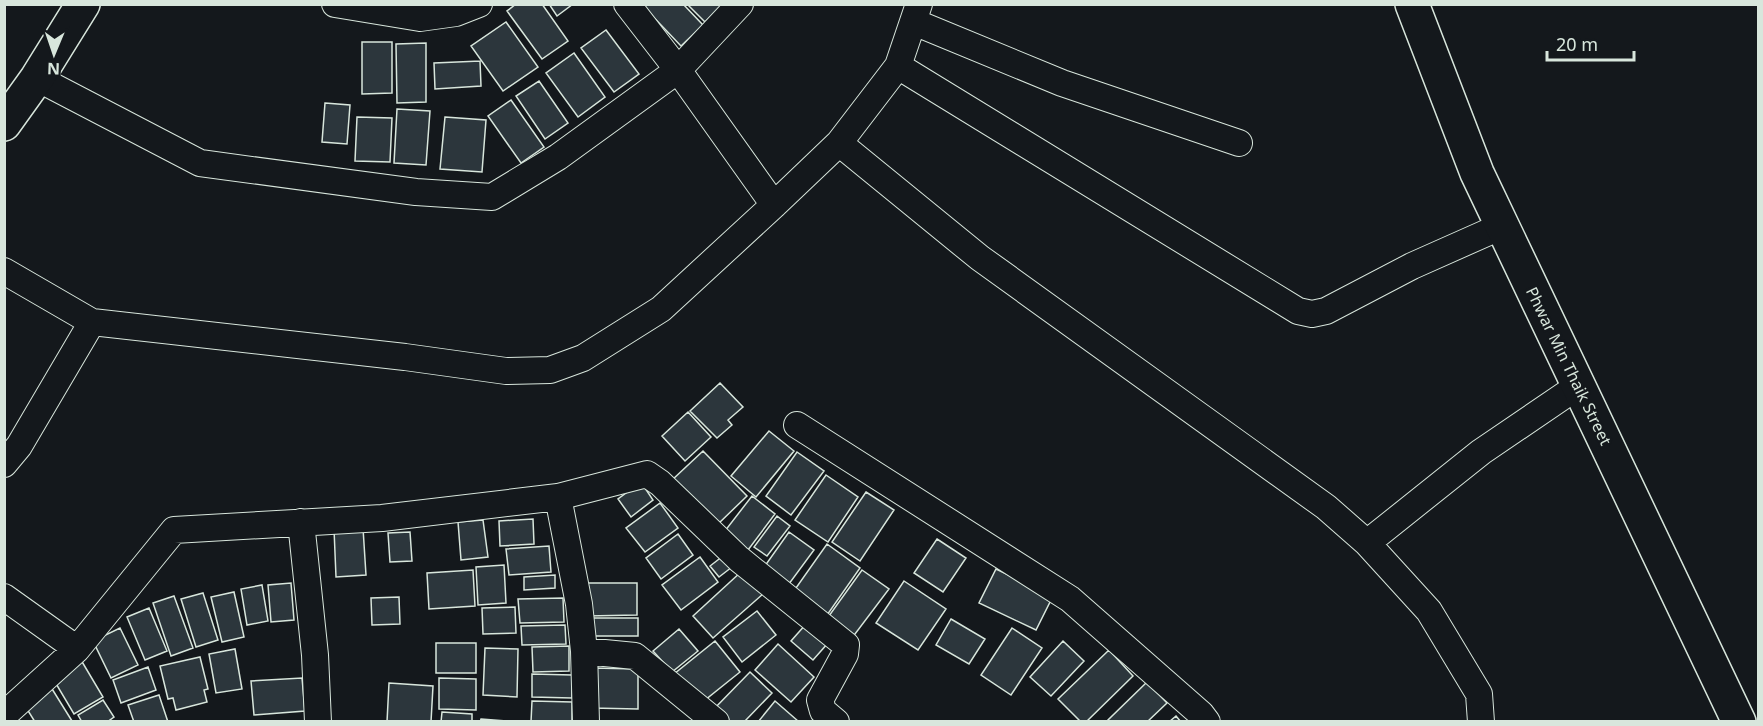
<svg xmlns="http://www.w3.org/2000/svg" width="1763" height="726" font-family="'Noto Sans',sans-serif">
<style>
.building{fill:#2c363c;stroke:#d8e6dc;stroke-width:1.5}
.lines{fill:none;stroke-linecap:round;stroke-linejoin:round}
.minor-casing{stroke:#d8e6dc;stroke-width:28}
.tertiary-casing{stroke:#d8e6dc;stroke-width:36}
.minor{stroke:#14181c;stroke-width:26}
.tertiary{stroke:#14181c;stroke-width:33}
.labels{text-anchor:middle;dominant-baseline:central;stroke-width:4.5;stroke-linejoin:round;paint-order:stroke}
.street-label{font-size:16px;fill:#d8e6dc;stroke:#14181c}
</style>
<rect width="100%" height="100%" fill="#14181c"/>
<!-- building -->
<path class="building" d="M516 4H542L568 41 542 59 507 11Z
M549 4H573L557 16Z
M641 4H683L703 25 681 46Z
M687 4H724L705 22Z
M506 22 538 67 503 91 471 46Z
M606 30 639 74 614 92 581 48Z
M362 42H392V93L362 94Z
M426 43V102L397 103 396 44Z
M574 53 605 97 578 117 546 73Z
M480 61 481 86 435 89 434 63Z
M539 81 568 123 545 139 516 96Z
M511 100 544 147 521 163 488 116Z
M325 103 350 105 347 144 322 142Z
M397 109 430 111 426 165 394 163Z
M357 117 392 118 390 162 355 161Z
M445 117 486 120 482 172 440 169Z
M720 383 743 407 728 420 732 425 717 438 690 411Z
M688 412 711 437 685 461 662 436Z
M769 431 794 451 756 497 731 476Z
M703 451 747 496 716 526 671 481Z
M797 452 824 471 791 515 766 496Z
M826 475 858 497 828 542 795 520Z
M641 482 653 500 631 517 618 499Z
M866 492 894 510 860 561 832 542Z
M752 496 775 514 745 554 721 536Z
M660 503 678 528 645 552 626 528Z
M777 516 790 526 767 556 754 547Z
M533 519 534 544 500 546 499 521Z
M483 520 488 557 461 560 458 522Z
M363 528 366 575 336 577 334 529Z
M410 532 412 561 390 562 388 533Z
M789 532 814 550 786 588 762 570Z
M678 534 693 555 661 579 646 558Z
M937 539 966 558 943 592 914 573Z
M827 544 860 568 825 618 791 595Z
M549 546 551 572 509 575 506 549Z
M723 556 732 567 719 577 710 566Z
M700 557 718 582 681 610 662 585Z
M504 565 506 603 478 605 476 567Z
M996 569 1053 596 1036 630 979 603Z
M473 570 475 606 429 609 427 573Z
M862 570 889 589 852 638 826 620Z
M742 571 763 594 713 638 693 616Z
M555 575V588L524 590V577Z
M904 581 946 609 918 650 876 623Z
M291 583 294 620 271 622 268 585Z
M586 583H637V615L587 616Z
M262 585 268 621 247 625 241 589Z
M234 592 244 637 222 642 211 597Z
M203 593 218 640 196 647 181 599Z
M174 596 193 648 171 656 153 603Z
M399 597 400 624 372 625 371 598Z
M563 598 564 622 520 623 518 599Z
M515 607 516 633 483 634 482 608Z
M149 608 167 651 145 660 127 617Z
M757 611 776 635 742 662 723 637Z
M590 618H638V636H590Z
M951 619 985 639 969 664 936 645Z
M806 624 828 643 813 660 791 641Z
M565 625 566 644 522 645 521 626Z
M120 628 138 665 111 678 93 641Z
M1012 628 1042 648 1011 695 981 675Z
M679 629 698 651 672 672 653 651Z
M715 641 740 672 705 700 674 674Z
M1063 641 1084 661 1051 696 1030 677Z
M436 643H476V673H436Z
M778 644 814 677 791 702 755 670Z
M569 646V671L533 672 532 647Z
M485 648 518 649 517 697 483 695Z
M235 649 242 689 216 693 209 654Z
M1109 650 1133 676 1086 722H1081L1058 699Z
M200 657 208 689 204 690 207 702 176 710 173 698 168 699 160 666Z
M81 660 103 697 74 714 52 677Z
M148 667 156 690 121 703 113 680Z
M592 668 638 669V709L591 708Z
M750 672 772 693 744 722H723L712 711Z
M532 674 572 675V698L532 697Z
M302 678 305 711 254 715 251 681Z
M439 678 476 679V710L439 709Z
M1147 682 1167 703 1147 722H1109L1108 720Z
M389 683 433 686 431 722H387Z
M49 684 72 721 71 722H35L22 701Z
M159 695 168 722H134L128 705Z
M103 700 114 717 107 722H82L78 715Z
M532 701 572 702V722H531Z
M775 701 798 721V722H758Z
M442 712 472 714V722H441Z
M1176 716 1181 722H1169Z
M481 719 518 722H480Z"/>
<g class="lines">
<defs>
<path id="minor" d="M335 4 420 18 456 13 479 4
M627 4 678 70 774 205
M914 22 1062 83 1239 143
M898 66 1298 311 1312 314 1326 311 1412 266 1502 226
M37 78 200 163 416 192 492 197 558 157 678 70 740 4
M839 143 980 258 1326 507 1367 543 1429 611 1479 694 1481 722
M4 271 92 322 405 357 506 371 550 370 583 358 661 309 774 205 839 143 898 66 919 4
M797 425 1070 599 1201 714 1207 722
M4 464 19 446 92 322
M558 497 579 604 584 651 586 722
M301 522 315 655 318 722
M1367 543 1481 452 1578 386
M4 597 77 649
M584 651 635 656 716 722
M4 715 77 649 174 530 382 518 558 497 647 474 660 483 739 559 846 645 845 654 820 700 823 711 836 722"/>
<path id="tertiary" d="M1412 4 1477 173 1739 722
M4 124 37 78 83 4"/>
</defs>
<!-- minor casing -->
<use href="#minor" class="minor-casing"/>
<!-- tertiary casing -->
<use href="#tertiary" class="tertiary-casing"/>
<!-- minor -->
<use href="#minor" class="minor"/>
<!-- tertiary -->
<use href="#tertiary" class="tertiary"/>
</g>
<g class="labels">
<!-- street labels -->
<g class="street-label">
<text transform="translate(1569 366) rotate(64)">Phwar Min Thaik Street</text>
</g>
</g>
<!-- border -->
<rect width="1763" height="726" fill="none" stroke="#d8e6dc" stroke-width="12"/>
<!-- north arrow -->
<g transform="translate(54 54) rotate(182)" stroke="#14181c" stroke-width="4.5" paint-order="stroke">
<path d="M0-4.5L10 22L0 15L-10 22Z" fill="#d8e6dc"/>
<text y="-9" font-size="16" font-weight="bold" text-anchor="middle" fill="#d8e6dc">N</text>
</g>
<!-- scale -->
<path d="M1547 51v9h87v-9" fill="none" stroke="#d8e6dc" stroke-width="3"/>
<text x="1556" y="51" font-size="18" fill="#d8e6dc" stroke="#14181c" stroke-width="4.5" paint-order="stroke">20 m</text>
</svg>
